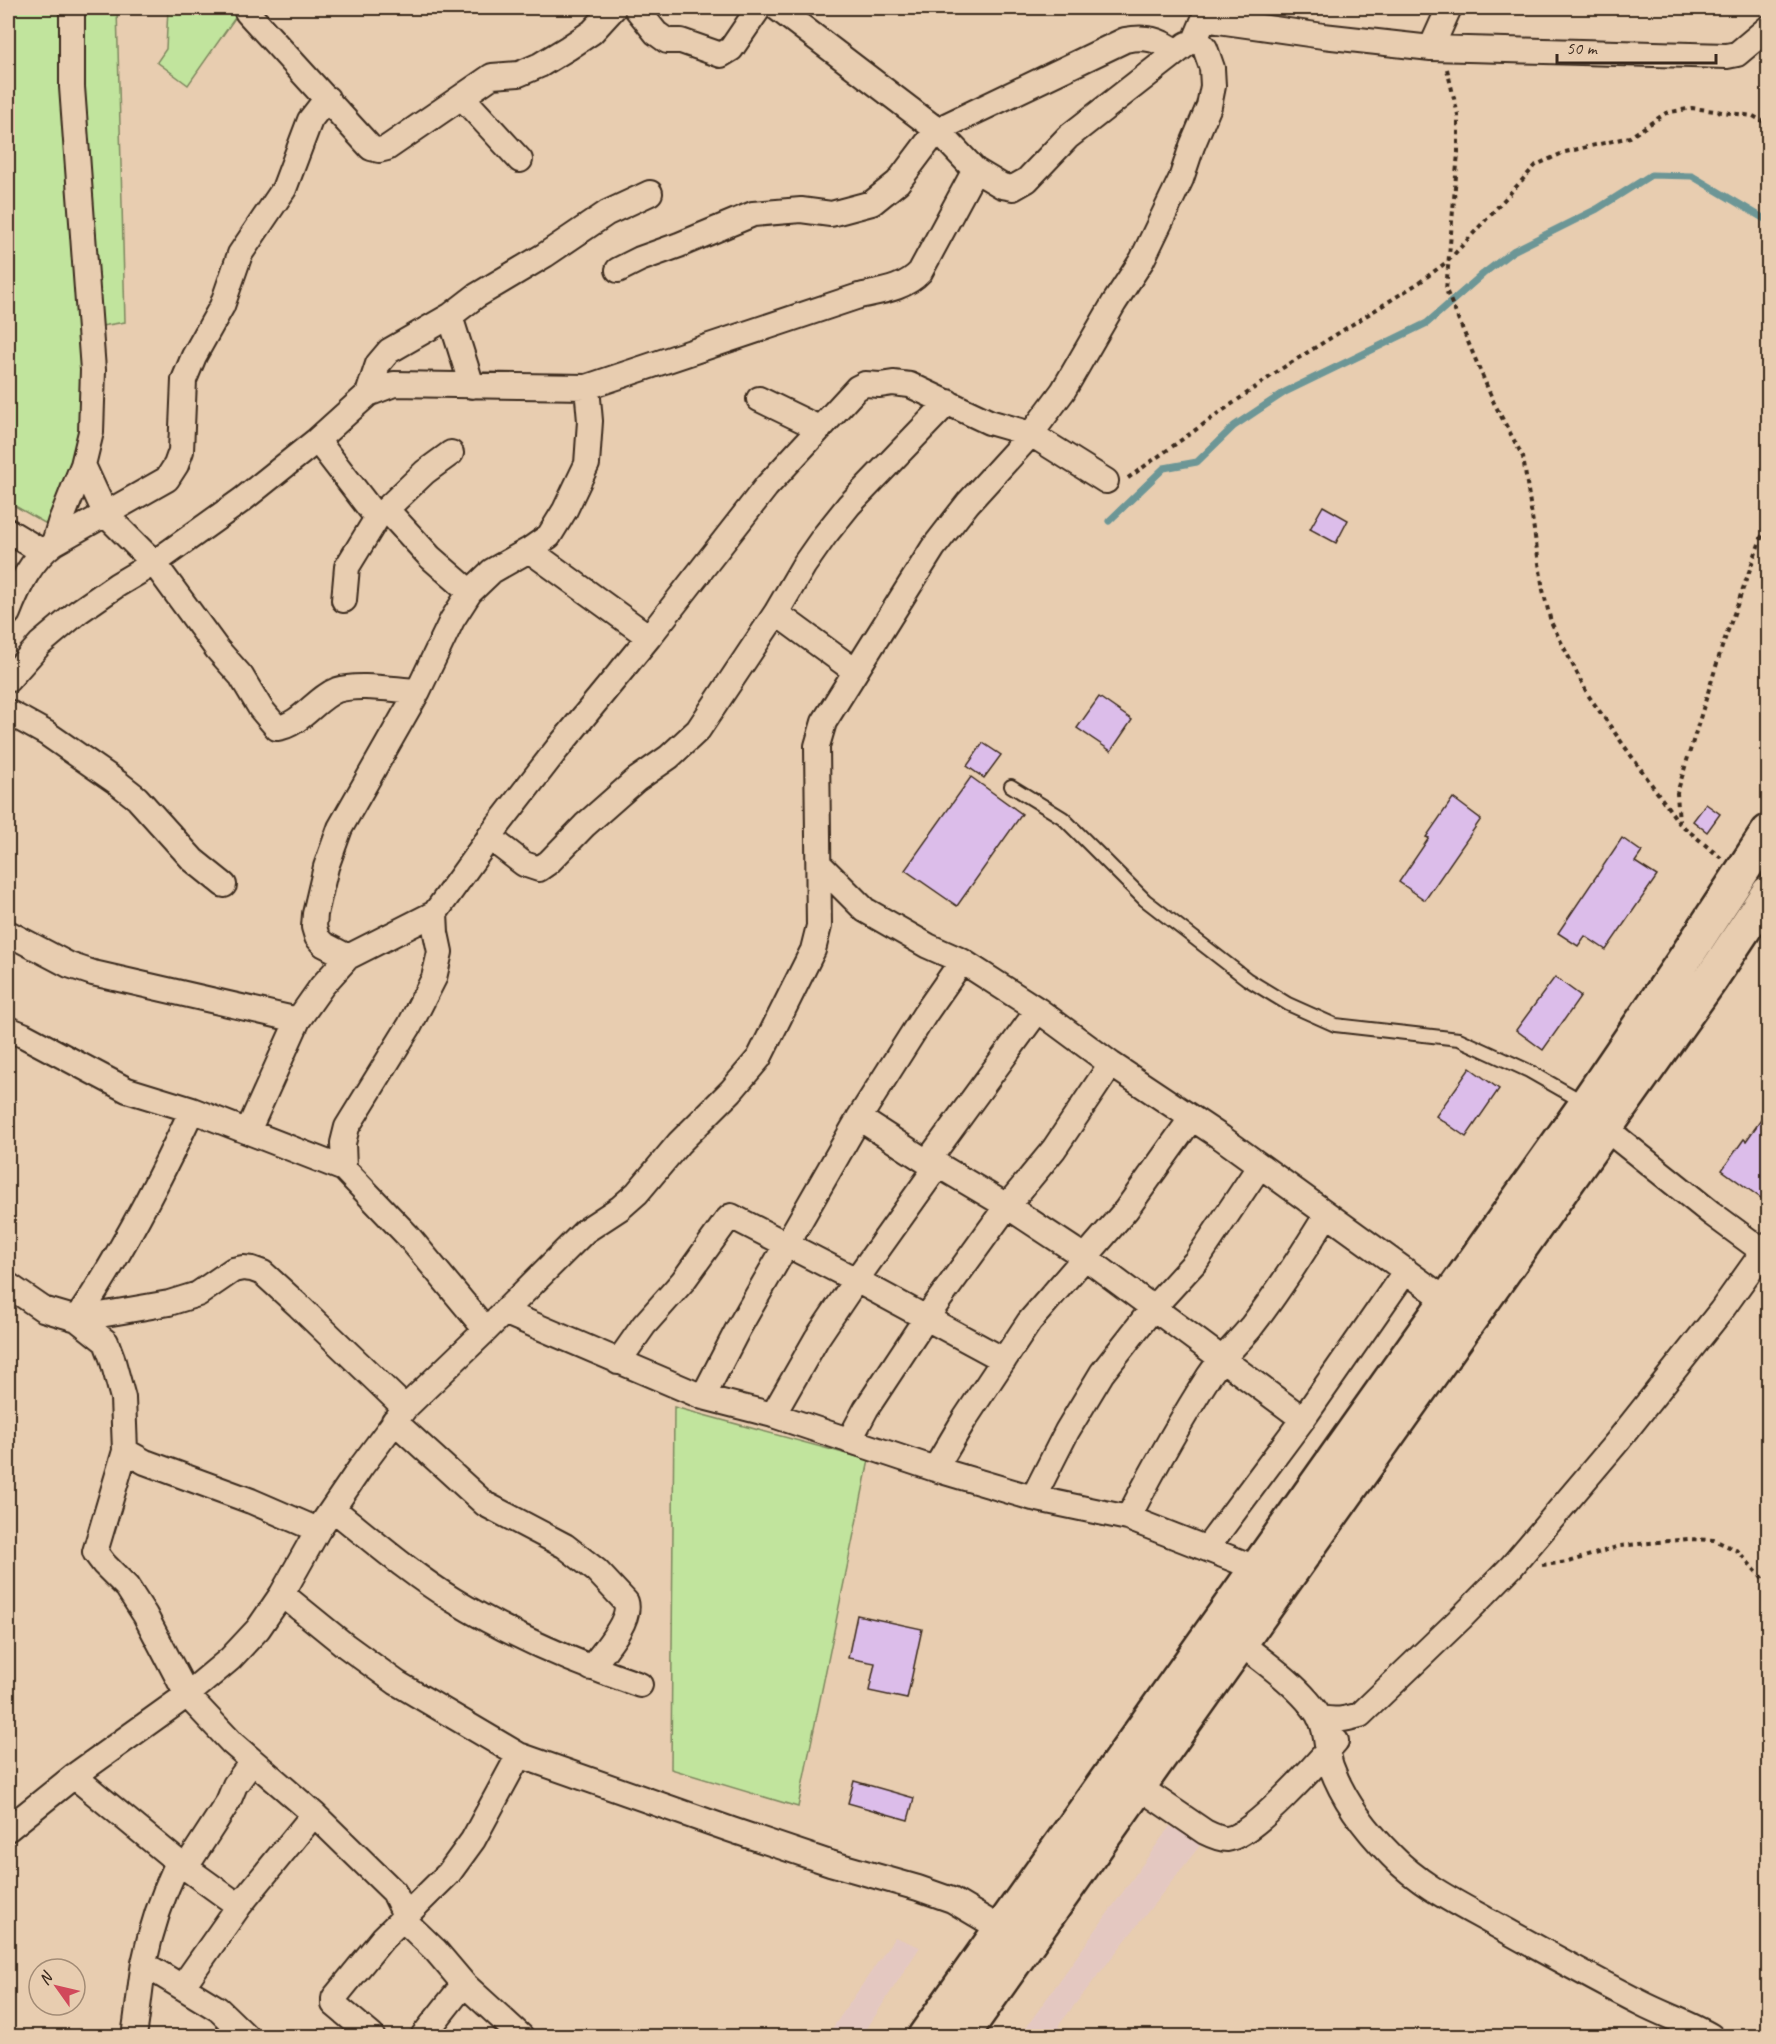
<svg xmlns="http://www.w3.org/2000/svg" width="1776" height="2044" font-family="Caveat,sans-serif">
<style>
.built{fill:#e4c8c1}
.green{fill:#c1e49d;stroke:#7e875e;stroke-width:1.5}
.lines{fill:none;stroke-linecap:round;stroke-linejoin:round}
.stream{stroke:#6c9696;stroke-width:7}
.building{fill:#dcbdea;stroke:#3b2a1e;stroke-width:1.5}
.lane-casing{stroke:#3b2a1e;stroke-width:16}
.street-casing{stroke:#3b2a1e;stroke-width:28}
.secondary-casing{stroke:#3b2a1e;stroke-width:38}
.path{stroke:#3b2a1e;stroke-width:4;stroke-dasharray:4.5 4.5;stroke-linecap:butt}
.lane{stroke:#e8cdb0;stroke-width:12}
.street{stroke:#e8cdb0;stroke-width:24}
.secondary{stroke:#e8cdb0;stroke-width:33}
</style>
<rect width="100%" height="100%" fill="#e8cdb0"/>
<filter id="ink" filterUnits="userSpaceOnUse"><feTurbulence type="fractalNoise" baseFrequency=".0167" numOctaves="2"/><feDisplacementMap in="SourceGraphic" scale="12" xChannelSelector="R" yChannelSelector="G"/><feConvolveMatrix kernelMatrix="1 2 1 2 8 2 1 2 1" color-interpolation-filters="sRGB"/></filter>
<g filter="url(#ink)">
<!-- built -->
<path class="built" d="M1170 1826 1202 1843 1058 2026 1070 2036H1020Z
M895 1937 920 1947 862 2036H827Z"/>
<!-- green -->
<path class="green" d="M8 8H117L125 322 90 328 71 538 8 502Z
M168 8H242L188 85 157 62 166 49Z
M674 1407 869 1460 798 1807 671 1769Z"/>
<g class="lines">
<!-- stream -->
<path class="stream" d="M1109 521 1164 468 1197 462 1234 426 1285 392 1427 323 1483 274 1513 251 1597 209 1651 175 1692 176 1768 221"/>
</g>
<!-- building -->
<path class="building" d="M1323 506 1348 520 1336 543 1310 529Z
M1099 697 1132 720 1111 751 1077 728Z
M983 743 1001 755 984 778 967 766Z
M971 777 1022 814 957 906 905 870Z
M1453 798 1481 819 1425 900 1399 882 1429 838 1426 837Z
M1706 804 1720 814 1707 832 1693 821Z
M1622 838 1642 852 1635 862 1657 876 1606 950 1585 936 1578 946 1558 933Z
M1555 977 1581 996 1543 1050 1516 1030Z
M1470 1068 1499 1089 1466 1137 1436 1116Z
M1768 1110V1203L1722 1170 1744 1139 1746 1141Z
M857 1615 922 1629 907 1699 869 1691 875 1663 848 1658Z
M854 1781 914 1798 908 1820 848 1803Z"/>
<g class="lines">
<defs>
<path id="lane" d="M1011 786 1063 818 1145 900 1247 979 1288 1004 1335 1025 1459 1039 1529 1071 1585 1103"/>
<path id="street" d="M636 8 656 33 667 41H681L721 55 731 49 759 8
M777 8 937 130 975 170 1002 186 1013 188 1027 180 1068 137 1187 44
M1210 8 1204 19 1323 36 1431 48 1727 56 1737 54 1768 28
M247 12 371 148 379 150 387 148 492 76 519 74 540 65 568 48 592 32 614 8
M1431 48 1449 8
M462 97 520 160
M618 270 640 259 679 245 753 214 801 210 831 214 872 203 898 182 937 130 1125 40C1145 36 1160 39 1176 52
M472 386 450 316 476 296 545 255 607 213 650 193
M368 394 378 364 389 351 450 316
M759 399 819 428
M317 440 377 518
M83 465 106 515 154 563 217 649 241 676 261 709 277 728C301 725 316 698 337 690 359 683 395 690 418 691
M386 509 430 557 470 592
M8 531 43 552
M54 543 60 523 83 465 91 432 93 370 72 87V8
M529 550 649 637
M344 600 347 567 377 518 425 472 451 453
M8 613C18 587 31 560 54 543L167 479 176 465 181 451 184 380 194 356 222 306 240 254 284 189 310 120 327 98
M776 613 855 671
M8 680 40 644 78 612 117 585 154 563 242 500 317 440 368 394 394 384 587 387 859 296C881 291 904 289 920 272L975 170
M8 712 46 733 118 783 137 798 193 860 224 885
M489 837 524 864 539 869 549 862 585 825 636 780 669 757 698 730 776 613 804 565 825 535 849 505 948 402
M820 865 865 910 928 946 962 961 1038 1010 1111 1064 1222 1138 1446 1300
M8 933 69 965 93 973 298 1020
M348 957 323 944 317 937 314 927 315 914 326 867 340 828 418 691 452 620 470 592 492 571 529 550 549 536 565 510 587 464 590 421 587 387
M8 1029 23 1035 127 1090 192 1110 344 1169 408 1236 486 1330
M192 1110C158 1183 122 1253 77 1319L106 1342 112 1358 123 1398 125 1451 145 1462 251 1501 318 1530
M859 1118 927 1162 938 1165 1007 1206 1086 1258 1303 1419
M1605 1128 1711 1213 1764 1252
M248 1131 298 1020 322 986 348 957 435 913 499 824 557 749 649 637 766 487 857 388 865 384 880 385 893 383 910 385 989 422 1031 434 1106 481
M927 1162 1038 1010
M344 1169 343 1143 347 1127 410 1025 434 978 440 952 436 933 435 913
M8 1285 43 1309 77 1319 169 1303 198 1294 233 1270 243 1268 252 1269 263 1273 299 1306 405 1408
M504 1312 703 1397 773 1415 935 1469 1033 1498 1128 1518 1256 1568
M618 1362 644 1325 683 1281 727 1220 731 1216 856 1280 1004 1360
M703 1397 738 1329 859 1118 925 1014 962 961
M773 1415 817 1338 856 1280 938 1165
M394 1421 485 1504 565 1546 597 1571 626 1602C632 1620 602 1653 591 1668
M849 1441 866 1409 926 1318 1007 1206 1054 1149 1111 1064
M125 1451 95 1552 104 1564 127 1587 145 1615 187 1695 232 1743 314 1814 394 1892 410 1926 436 1951 464 1984 521 2036
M935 1469 964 1420 1029 1322 1126 1210 1191 1119
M1033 1498 1067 1431 1102 1373 1153 1308 1196 1261 1259 1167
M333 1509C372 1540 411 1574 453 1600 512 1636 575 1663 640 1685
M1128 1518C1153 1470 1180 1421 1209 1376 1221 1358 1237 1344 1251 1327 1279 1291 1303 1253 1327 1214
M1207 1548 1303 1419 1405 1272
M282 1594 346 1646 397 1683 519 1755 732 1830 830 1863 918 1888 952 1900 1001 1929
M1241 1644C1265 1662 1305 1691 1320 1718 1328 1733 1326 1751 1331 1766 1343 1800 1367 1831 1392 1856 1420 1885 1455 1902 1489 1921 1540 1949 1590 1977 1641 2003 1664 2015 1689 2023 1711 2036
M1319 1717C1334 1722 1346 1719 1360 1715L1461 1618 1512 1566 1617 1442 1721 1311 1768 1245
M74 1776 178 1862 239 1906
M1139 1787 1205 1832C1211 1835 1219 1839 1227 1839 1252 1837 1318 1762 1336 1741
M8 1829 74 1776 187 1695 230 1659 258 1629 282 1594 318 1530 361 1467 405 1408 486 1330 585 1231 620 1208 637 1193 679 1143 731 1091 759 1058 813 950 819 926 817 746 824 722 933 548 968 503 1031 434 1063 391 1114 303 1142 260 1181 179 1192 146 1209 106 1213 86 1212 68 1205 48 1196 38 1204 19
M186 1867 228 1802 235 1785 252 1762
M144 1964 218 2009 246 2036
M182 1987 239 1906 314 1814
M134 2036C138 2012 140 1987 144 1963 151 1928 163 1894 178 1862
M372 2036 334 2004V1998L383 1938 449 1873 473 1840 519 1755
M423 2036 464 1984"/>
<path id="secondary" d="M925 2036 1586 1104 1682 963 1768 832
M962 2036 1711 979 1768 893"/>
</defs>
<!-- lane casing -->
<use href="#lane" class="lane-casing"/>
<!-- street casing -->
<use href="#street" class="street-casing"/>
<!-- secondary casing -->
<use href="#secondary" class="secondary-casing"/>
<!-- path -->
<path class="path" d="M1447 69 1458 115V153L1446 290 1494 403 1523 457 1543 590 1551 622 1588 695 1679 823 1721 858
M1128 478 1281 369 1420 282 1448 261 1536 165 1565 152 1630 137 1666 113 1692 108 1753 116 1768 124
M1679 823 1677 793 1722 647 1768 519
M1542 1565 1568 1562 1620 1546 1688 1539 1714 1540 1738 1551 1768 1585"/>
<!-- lane -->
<use href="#lane" class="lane"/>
<!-- street -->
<use href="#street" class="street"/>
<!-- secondary -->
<use href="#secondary" class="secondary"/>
</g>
</g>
<!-- margin -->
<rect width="1776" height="2044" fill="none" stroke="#e8cdb0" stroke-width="30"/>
<rect x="15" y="15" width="1746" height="2014" fill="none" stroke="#3b2a1e" stroke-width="2" filter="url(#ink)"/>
<!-- north arrow -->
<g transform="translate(57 1987) rotate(304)"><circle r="28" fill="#e8cdb0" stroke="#a38c76" stroke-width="1.5"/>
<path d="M0-4.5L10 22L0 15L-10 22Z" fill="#d1495b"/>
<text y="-9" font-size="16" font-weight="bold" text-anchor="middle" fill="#3b2a1e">N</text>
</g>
<!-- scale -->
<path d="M1557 54v9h159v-9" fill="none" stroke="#3b2a1e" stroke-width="3"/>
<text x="1566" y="54" font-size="18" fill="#3b2a1e" stroke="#e8cdb0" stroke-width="4.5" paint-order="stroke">50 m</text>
</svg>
